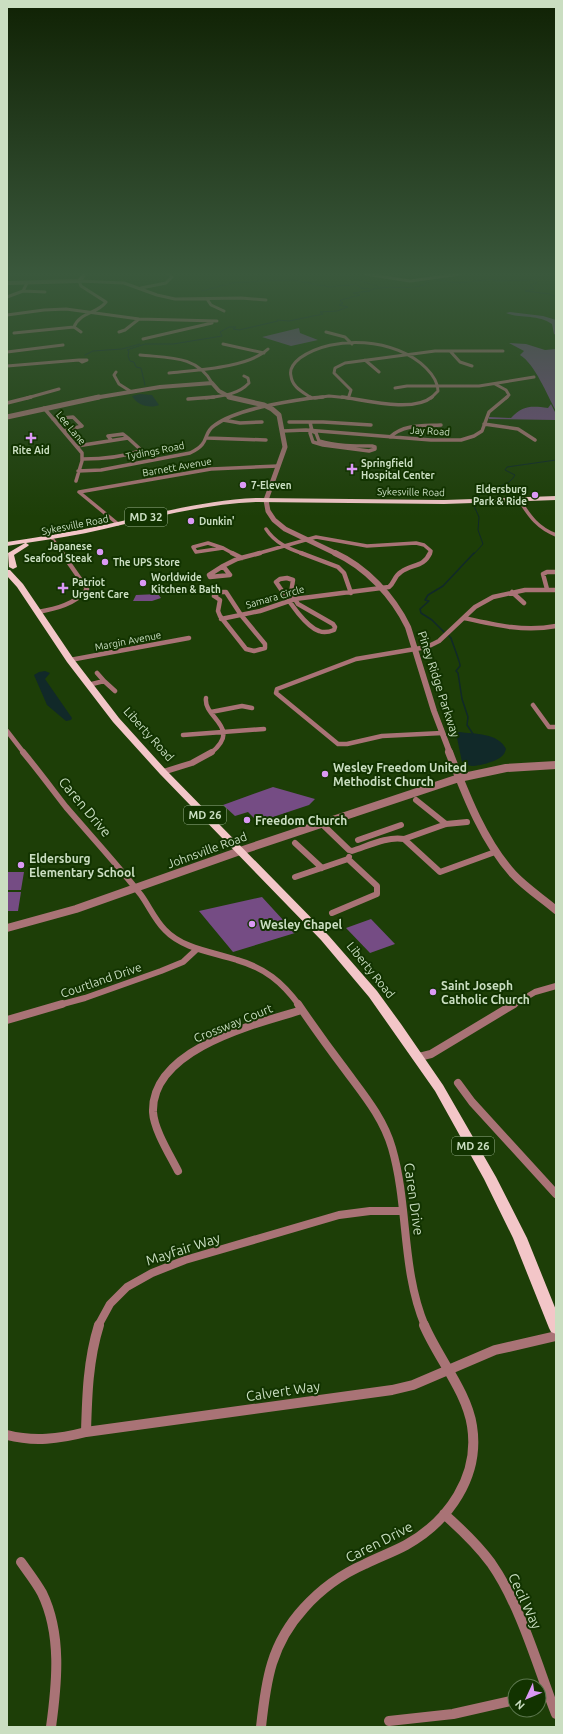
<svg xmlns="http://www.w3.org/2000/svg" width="563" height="1734" font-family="Ubuntu,sans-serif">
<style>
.green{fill:#754c84}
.water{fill:#112929}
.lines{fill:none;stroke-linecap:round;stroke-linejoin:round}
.stream-far1{stroke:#112929;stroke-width:1}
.stream{stroke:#112929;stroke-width:1.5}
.minor-far5{stroke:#a97376;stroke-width:3}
.minor-far4{stroke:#a97376;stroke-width:3.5}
.minor-far3{stroke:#a97376;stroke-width:4.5}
.minor-far2{stroke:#a97376;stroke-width:6}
.minor-far1{stroke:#a97376;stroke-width:8}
.minor{stroke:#a97376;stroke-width:10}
.tertiary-far3{stroke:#a97376;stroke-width:4}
.tertiary-far2{stroke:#a97376;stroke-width:5}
.tertiary-far1{stroke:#a97376;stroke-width:6}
.tertiary{stroke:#a97376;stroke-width:8}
.primary{fill:#f3c6c8;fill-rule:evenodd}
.poi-dot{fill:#db99f5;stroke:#123300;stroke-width:1.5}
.labels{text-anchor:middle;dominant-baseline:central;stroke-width:4;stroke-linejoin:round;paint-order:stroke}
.far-street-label{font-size:10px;fill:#cadec1;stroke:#123300}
.far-poi-label{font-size:10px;font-weight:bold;fill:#cadec1;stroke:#123300;text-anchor:start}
.shield{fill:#123300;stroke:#93ab87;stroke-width:1}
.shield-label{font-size:11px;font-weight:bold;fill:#cadec1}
.street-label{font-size:12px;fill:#cadec1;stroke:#123300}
.poi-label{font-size:12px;font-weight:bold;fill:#cadec1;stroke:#123300;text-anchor:start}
.near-street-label{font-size:14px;fill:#cadec1;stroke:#123300}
</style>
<rect width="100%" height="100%" fill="#1d3e07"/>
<!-- green -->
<path class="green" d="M510 312 543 316 556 320V335L554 334 552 324C538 314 521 319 506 313Z
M299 328 300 333 318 340 291 346 262 337Z
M509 343 526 344 545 350 556 349V411C547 395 535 364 520 355L524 351Z
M551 404 556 414V420L489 419V417L511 418C523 405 532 406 548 408Z
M158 594 161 598 152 601H133L136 595Z
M273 787 315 799 309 805 258 822 248 812 235 816 223 805Z
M7 872H24L21 890H7Z
M7 892H21L18 911H7Z
M262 897 295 933 233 952 199 911Z
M371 919 395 944 370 953 346 928Z"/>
<!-- water -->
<path class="water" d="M140 394 152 395 159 405C149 409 137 405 132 396Z
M45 671 50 673 45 679 72 718 71 720 66 721 47 705 34 675 39 672Z
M459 732C474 734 499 733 506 749 505 752 504 755 501 757 495 762 479 766 472 766 468 766 465 763 462 762L456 733Z"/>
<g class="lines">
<!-- stream-far1 -->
<path class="stream-far1" d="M341 274 379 287
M546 274 531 279 537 283 530 285 534 289 525 291 550 294 556 297
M202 291 232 283 262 281 293 280 330 287 356 284 361 288 369 289
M85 355 93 351 122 349 140 344
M145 385 141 368 136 367 134 362 130 361 128 356 129 351 127 350 145 344H173L222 336 220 332 229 327H236L233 329 239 330 278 321 277 320 289 321 323 314 320 312 337 311 348 307 339 305 343 303 340 301 341 300 360 295 353 293 370 291H368C387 283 407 292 426 284L425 282H430L427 281 431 279 458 283 494 279 493 280 496 281 531 280
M478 499 481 492C492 488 510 486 515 475L505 470 507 467 556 460
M474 554 483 544 478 530 479 517 474 506"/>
<!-- stream -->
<path class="stream" d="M444 632 432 620 421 613 420 609 429 601 425 600 428 595 443 586 474 553
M449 636 451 638C452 642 461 664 460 666 460 666 456 671 456 671L458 673 462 699 468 717 467 725 473 734"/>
<!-- minor-far5 -->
<path class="minor-far5" d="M365 274 410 281 460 274
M141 288 166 283 172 277 169 274
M23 291 45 292
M7 297 23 291 27 283
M207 299 211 305 224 311
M7 315 44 310 66 309 139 319 217 321
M81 332 74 327C80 312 97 314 106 302L81 286 79 281 124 283 157 295 175 299 241 298 266 300
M119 332 125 330 139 319
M326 332 345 337 352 344
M14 333 74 327
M143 339 212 323
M223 344 264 353
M450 351 460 362 472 366
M7 352 63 345
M140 355C168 358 197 355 212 383
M79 360H87L82 362Z
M365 360 379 372
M7 366 79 360
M116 372 114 375 119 384 130 391
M169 373C197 370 248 368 268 349
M495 384 506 390 509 395 506 398
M395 388 407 386H479L534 377
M349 396 351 390 334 373 335 368 345 363 435 351H503
M27 398 59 389
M206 398C221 396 238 395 249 383L248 378 244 376
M311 398C303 392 292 387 291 376 289 369 295 362 300 358 334 334 396 338 426 368 432 374 438 381 438 391L431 398
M315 398 329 396 349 398"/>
<!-- minor-far4 -->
<path class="minor-far4" d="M310 397 312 398
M342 397C365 400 413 413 432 397
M312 398 323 397
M188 399 214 397
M7 403 31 397
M44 408 82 453V461L76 481
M53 419 73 417 82 426 64 431
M223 420 240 423 262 422
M289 422H323L371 425
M310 422 312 431
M484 424 518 429 535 440
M282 431 306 430 431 440H461L474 436 482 431 489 412 507 397
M312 431 316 433 319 441C336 446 354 446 372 446L375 447V449L369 451 323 445 313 442 310 433Z
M390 437C404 424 423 426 441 425
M207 438 266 440
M111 440 108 436 123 434 128 438
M77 446 128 438 140 449V451C122 457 102 459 83 459
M78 471 101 470 190 453C212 443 201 434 215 425 237 409 285 402 312 398
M79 492 211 469 278 466
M79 492 118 524
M520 501C530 517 538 528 556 535
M266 529C275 543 289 549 304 554
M53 540 63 554
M208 543 223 548 196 552 193 547Z
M223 548 234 554
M256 554 316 537 367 546 416 543 424 545 431 551 430 554"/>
<!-- minor-far3 -->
<path class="minor-far3" d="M232 553 242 558
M301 553 338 567 344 573 351 593
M223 566 230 575 210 577 209 575Z
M223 566 237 559 260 553
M287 578 293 580 291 593 298 604 333 624 335 627 334 630C329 632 324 633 319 631 304 626 285 595 276 582L280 579Z
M547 589 543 574 547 572H556
M219 592H226L241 615 265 644V648L254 651 246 649 220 616 218 611 220 600 214 596Z
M512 592 524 603
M38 612C55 609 76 604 87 589L62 553
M464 618C495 625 524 632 556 626
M221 619 260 611 295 599 389 587C395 582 394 576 401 572 412 564 424 567 430 553
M70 660 189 638
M97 673 104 681
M88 685 104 681 115 691
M206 698C203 718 243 727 211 753
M533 705 549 727H556
M211 712 242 706 252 708
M7 731 24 753
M442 733 382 736 347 744H338L276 693 277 689 356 659 427 647 439 641 475 607 493 597 525 590H556
M183 735 264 729"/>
<!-- minor-far2 -->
<path class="minor-far2" d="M23 752C38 770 52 789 66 807 91 836 117 864 141 895 149 906 155 920 165 930 183 949 213 952 237 960 265 968 282 982 299 1005
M163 772 192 763 212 752
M416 800 446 824
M321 823 349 850 352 851C368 846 387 836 404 839L440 872 495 852
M404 839 446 824 467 822
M358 840 401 825
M295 843 322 868
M295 877 348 859 349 857
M332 913 377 894V886L348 859
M59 1005 85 998 161 971 183 962 197 949
M513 1005 535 992 556 986"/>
<!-- minor-far1 -->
<path class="minor-far1" d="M298 1004C313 1026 328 1047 344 1068 363 1094 383 1117 392 1148 409 1207 401 1269 425 1326
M7 1020 62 1004
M419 1057 431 1054 514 1004
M458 1083 472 1102 556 1194
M178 1171C170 1155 154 1130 153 1112 151 1049 255 1024 302 1010
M98 1326 110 1304 127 1287 152 1273 185 1260 339 1215 370 1211H402"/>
<!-- minor -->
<path class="minor" d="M86 1432C87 1396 88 1360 99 1325
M7 1435C34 1442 59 1439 86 1432L392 1390 413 1385 495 1350 556 1336
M444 1514C461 1529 477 1544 491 1563 521 1606 537 1665 556 1714
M21 1562C28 1572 36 1582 42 1593 62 1634 57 1683 51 1727
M389 1721 453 1714 515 1700
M261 1727C266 1680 271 1644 304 1608 321 1589 342 1574 365 1564 379 1557 393 1552 406 1545 449 1521 480 1476 472 1426 467 1392 438 1358 424 1325"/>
<!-- tertiary-far3 -->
<path class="tertiary-far3" d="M7 283 79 281 85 274
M94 398 160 387 212 383 219 391 232 398"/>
<!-- tertiary-far2 -->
<path class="tertiary-far2" d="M229 397 264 405 272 409 279 415 285 447 266 500 268 511 274 520 285 529 337 554
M7 417 99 397"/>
<!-- tertiary-far1 -->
<path class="tertiary-far1" d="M335 553C366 567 393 596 408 627L434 711 450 753"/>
<!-- tertiary -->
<path class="tertiary" d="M449 752C465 793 483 841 513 874 526 888 542 898 556 910
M7 928 76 909 240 851 459 778 506 768 556 765"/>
<!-- primary -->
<path class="primary" d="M556 496V500L444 504 257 502C205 504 155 517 104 529 79 535 52 539 26 543L29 545 28 546 14 555 17 567 13 569 9 567 8 553 25 543 7 546V542C39 537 72 532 104 525 155 514 205 500 257 498L444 500Z
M7 570H10L23 584 73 658 119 718 166 770 329 936 377 991 401 1024 443 1085 496 1177 527 1238 556 1310V1334L551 1332 549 1328 513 1238 484 1179 435 1091 369 997 321 940 160 774 113 722 67 662 17 587 7 576Z"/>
</g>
<!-- sky -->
<linearGradient id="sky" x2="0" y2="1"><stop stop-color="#102204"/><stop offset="0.53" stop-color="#3a583c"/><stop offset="1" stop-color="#3a583c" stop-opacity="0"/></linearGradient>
<rect width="563" height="517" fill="url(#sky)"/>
<!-- markers -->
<g class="poi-dot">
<path d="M29 432h4v4h4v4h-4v4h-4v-4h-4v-4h4z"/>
<path d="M350 463h4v4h4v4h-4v4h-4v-4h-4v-4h4z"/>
<circle cx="243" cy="485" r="4"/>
<circle cx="535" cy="495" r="4"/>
<circle cx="191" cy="521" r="4"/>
<circle cx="100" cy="552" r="4"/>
<circle cx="105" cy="562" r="4"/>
<circle cx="143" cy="583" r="4"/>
<path d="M61 582h4v4h4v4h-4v4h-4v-4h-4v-4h4z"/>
<circle cx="325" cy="774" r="4"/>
<circle cx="247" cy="820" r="4"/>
<circle cx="21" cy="865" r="4"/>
<circle cx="252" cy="924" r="4"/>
<circle cx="433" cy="992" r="4"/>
</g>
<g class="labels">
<!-- far-street labels -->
<g class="far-street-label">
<text transform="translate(71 428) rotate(50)">Lee Lane</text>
<text transform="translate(430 431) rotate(3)">Jay Road</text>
<text transform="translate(155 451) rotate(-11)">Tydings Road</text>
<text transform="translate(177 467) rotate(-10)">Barnett Avenue</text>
<text transform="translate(411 492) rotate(1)">Sykesville Road</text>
<text transform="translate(75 525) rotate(-11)">Sykesville Road</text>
<text transform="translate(275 597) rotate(-16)">Samara Circle</text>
<text transform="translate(128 641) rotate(-11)">Margin Avenue</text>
</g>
<!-- far-poi labels -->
<g class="far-poi-label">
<text x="31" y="450" text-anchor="middle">Rite Aid</text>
<text x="361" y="463">Springfield<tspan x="361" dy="12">Hospital Center</tspan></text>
<text x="251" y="485">7-Eleven</text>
<text x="527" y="489" text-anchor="end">Eldersburg<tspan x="527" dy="12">Park &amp; Ride</tspan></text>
<text x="199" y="521">Dunkin'</text>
<text x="92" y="546" text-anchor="end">Japanese<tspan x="92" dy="12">Seafood Steak</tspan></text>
<text x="113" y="562">The UPS Store</text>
<text x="151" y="577">Worldwide<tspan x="151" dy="12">Kitchen &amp; Bath</tspan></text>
<text x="72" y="582">Patriot<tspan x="72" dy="12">Urgent Care</tspan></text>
</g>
<!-- shield labels -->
<g class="shield">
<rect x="125" y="508" width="42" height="18" rx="3"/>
<rect x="184" y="806" width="42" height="18" rx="3"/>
<rect x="452" y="1137" width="42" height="18" rx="3"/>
</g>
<g class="shield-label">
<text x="146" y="517">MD 32</text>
<text x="205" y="815">MD 26</text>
<text x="473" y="1146">MD 26</text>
</g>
<!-- street labels -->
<g class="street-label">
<text transform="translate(439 684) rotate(72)">Piney Ridge Parkway</text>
<text transform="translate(149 734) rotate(48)">Liberty Road</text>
<text transform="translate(207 850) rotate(-20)">Johnsville Road</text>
<text transform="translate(371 970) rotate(51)">Liberty Road</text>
<text transform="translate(101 980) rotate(-19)">Courtland Drive</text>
<text transform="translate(233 1023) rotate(-22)">Crossway Court</text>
</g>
<!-- poi labels -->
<g class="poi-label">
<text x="333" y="767">Wesley Freedom United<tspan x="333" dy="14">Methodist Church</tspan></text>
<text x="255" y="820">Freedom Church</text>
<text x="29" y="858">Eldersburg<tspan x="29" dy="14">Elementary School</tspan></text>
<text x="260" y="924">Wesley Chapel</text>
<text x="441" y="985">Saint Joseph<tspan x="441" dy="14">Catholic Church</tspan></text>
</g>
<!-- near-street labels -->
<g class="near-street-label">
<text transform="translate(85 807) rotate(50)">Caren Drive</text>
<text transform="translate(414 1199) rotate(82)">Caren Drive</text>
<text transform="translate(183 1249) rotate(-18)">Mayfair Way</text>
<text transform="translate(283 1391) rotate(-8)">Calvert Way</text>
<text transform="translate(379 1542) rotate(-27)">Caren Drive</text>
<text transform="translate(525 1601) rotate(65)">Cecil Way</text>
</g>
</g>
<!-- border -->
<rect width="563" height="1734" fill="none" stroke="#cadec1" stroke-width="16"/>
<!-- north arrow -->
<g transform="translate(527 1698) rotate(226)"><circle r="19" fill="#123300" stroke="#5c774d"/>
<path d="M0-3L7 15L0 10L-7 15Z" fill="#db99f5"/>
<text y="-6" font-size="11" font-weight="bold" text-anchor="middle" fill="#cadec1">N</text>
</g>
</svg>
